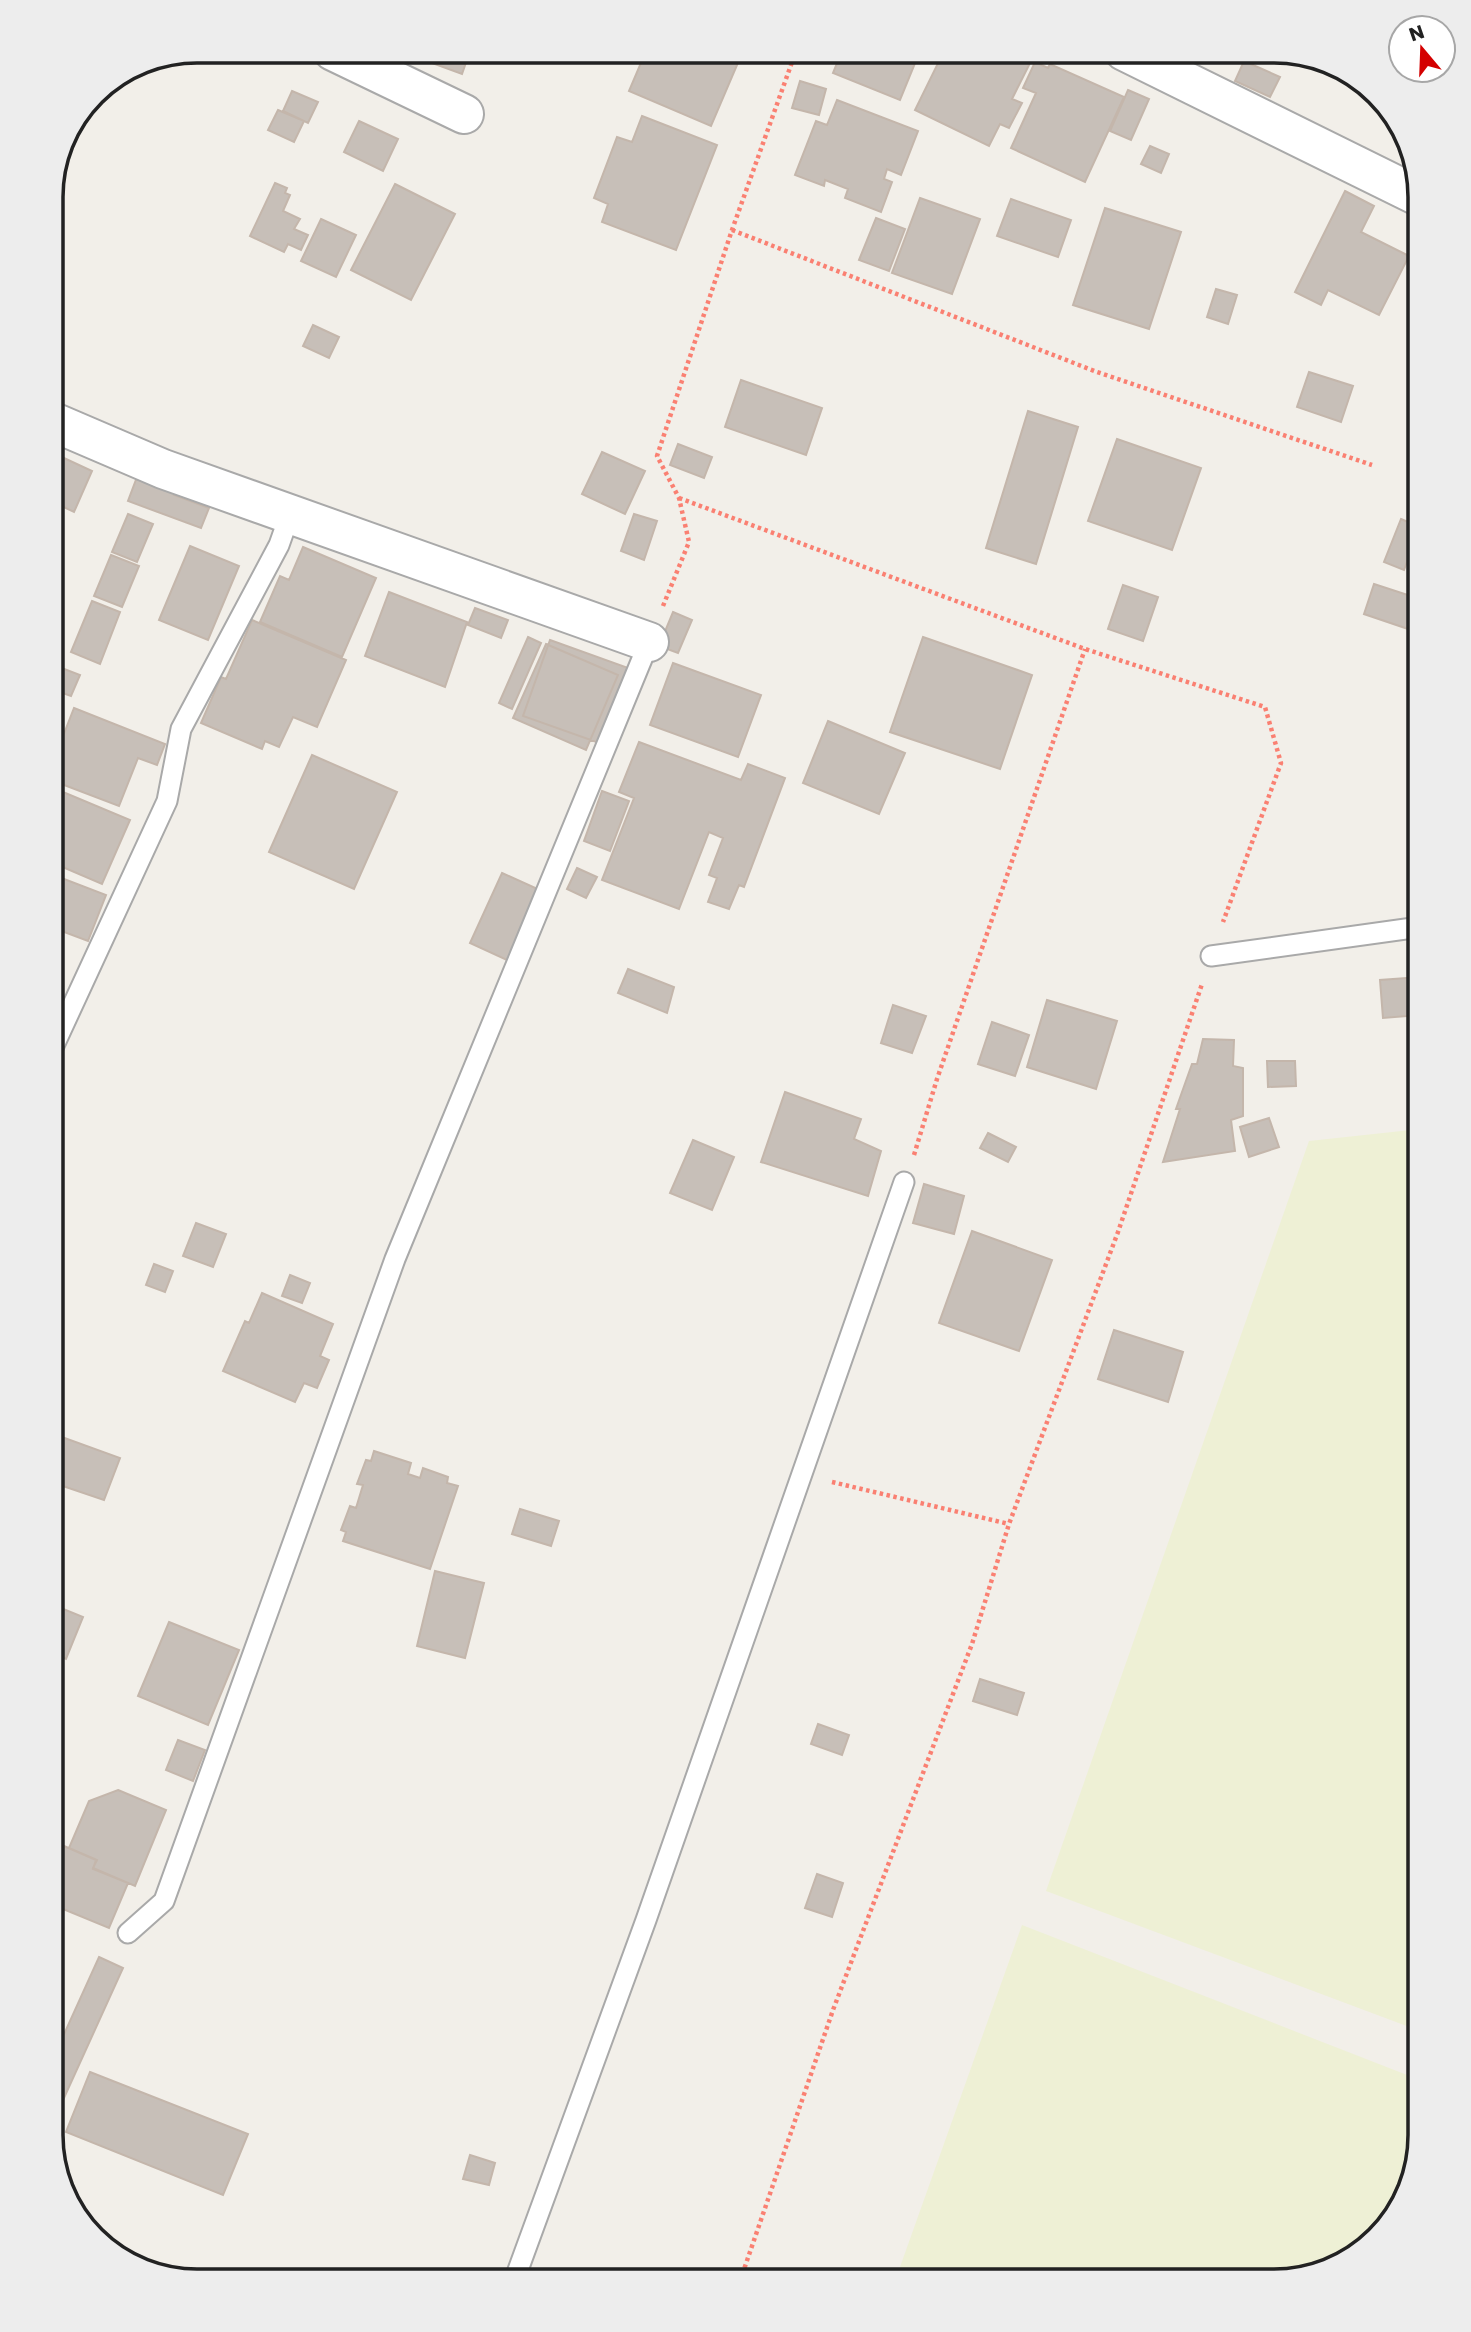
<svg xmlns="http://www.w3.org/2000/svg" width="1471" height="2332" font-family="Poppins,sans-serif">
<style>
.farmland{fill:#eef0d5}
.building{fill:#c7bfb8;stroke:#c4b6ab;stroke-width:2}
.lines{fill:none;stroke-linecap:round;stroke-linejoin:round}
.lane-casing{stroke:#a9a9a9;stroke-width:23}
.street-casing{stroke:#a9a9a9;stroke-width:42}
.path{stroke:#fa8072;stroke-width:4.5;stroke-dasharray:3.5 3.5;stroke-linecap:butt}
.lane{stroke:#fff;stroke-width:19}
.street{stroke:#fff;stroke-width:38}
.rim{fill:none;stroke:#222;stroke-width:3.5}
</style>
<rect width="100%" height="100%" fill="#f2efe9"/>
<!-- farmland -->
<path class="farmland" d="M1420 1129V2031L1046 1891 1309 1141Z
M1022 1925 1420 2080V2135L1396 2216 1339 2266 1273 2281H895Z"/>
<!-- building -->
<path class="building" d="M425 51H470L462 74 421 59Z
M646 51H743L711 126 629 91Z
M842 51H920L900 100 833 73Z
M944 51H1036L1012 99 1022 103 1009 128 1000 124 989 146 915 110Z
M1244 61 1280 77 1270 97 1235 81Z
M1035 62 1048 68 1050 64 1124 97 1085 182 1011 148 1036 93 1023 88Z
M800 81 826 89 819 115 792 108Z
M1128 90 1149 99 1131 140 1110 131Z
M292 91 318 102 308 123 283 111Z
M837 100 918 131 901 175 887 169 884 179 892 182 881 212 845 198 848 189 825 180 824 186 795 175 816 121 827 125Z
M278 110 304 121 294 142 268 130Z
M642 116 717 145 676 250 602 222 608 204 594 198 617 137 632 142Z
M359 121 398 139 383 171 344 152Z
M1150 146 1169 154 1161 173 1141 164Z
M275 183 287 188 285 193 290 195 283 211 300 219 294 229 308 235 301 250 288 244 284 252 250 236Z
M395 184 455 214 411 300 351 270Z
M1345 191 1374 206 1361 232 1409 256 1379 315 1328 290 1321 305 1295 292Z
M920 198 980 219 952 294 892 273Z
M1011 199 1071 220 1058 257 997 236Z
M1105 208 1181 232 1149 329 1073 305Z
M876 218 905 229 889 271 859 260Z
M321 219 356 235 336 277 301 261Z
M1216 289 1237 295 1228 324 1207 317Z
M313 325 339 337 329 358 303 346Z
M1309 372 1353 386 1341 422 1297 407Z
M741 380 822 408 806 455 725 427Z
M1028 411 1078 427 1036 564 986 548Z
M1117 439 1201 468 1172 550 1088 521Z
M678 444 712 457 704 478 670 465Z
M51 452 92 471 74 512 51 501Z
M602 452 645 471 625 514 582 494Z
M137 477 175 492 174 495 209 508 201 528 128 501Z
M128 514 153 524 137 562 112 552Z
M634 514 657 521 644 560 621 551Z
M1401 519 1420 527 1404 570 1384 562Z
M190 546 239 566 208 640 159 620Z
M303 547 376 578 342 657 260 622 280 576 289 580Z
M111 555 139 566 122 607 94 596Z
M1374 584 1420 599V633L1364 614Z
M1123 585 1158 597 1143 641 1108 629Z
M389 592 467 622 445 687 365 656Z
M92 601 120 612 100 664 71 652Z
M475 608 508 620 501 638 468 625Z
M673 612 692 620 678 653 659 646Z
M252 620 346 660 317 727 293 717 279 747 265 741 262 749 201 723 221 677 226 679Z
M528 637 541 643 512 709 499 703Z
M923 637 1032 675 1000 769 890 732Z
M550 640 631 669 602 744 523 716Z
M546 644 618 675 586 750 513 718Z
M673 663 761 695 738 757 650 725Z
M59 667 80 675 71 696 51 689Z
M74 708 165 744 157 765 138 758 119 806 51 780V767Z
M828 721 905 753 879 814 803 783Z
M639 742 741 780 748 764 785 778 744 887 739 885 729 909 708 902 717 878 709 875 723 838 709 832 679 909 602 880 634 798 619 792Z
M312 755 397 792 354 889 269 852Z
M51 787 130 820 102 884 51 862Z
M602 791 629 801 610 851 584 841Z
M577 868 597 877 586 898 567 889Z
M502 873 542 891 509 961 470 943Z
M51 874 106 895 88 941 51 927Z
M628 969 674 987 667 1013 618 993Z
M1420 977V1015L1383 1018 1380 980Z
M1047 1000 1117 1021 1096 1089 1027 1067Z
M893 1005 926 1016 912 1053 881 1043Z
M992 1022 1029 1035 1015 1076 978 1064Z
M1203 1039 1234 1040 1233 1066 1243 1068V1116L1231 1120 1235 1151 1163 1162 1180 1109H1176L1192 1064H1197Z
M1267 1061H1295L1296 1086 1268 1087Z
M785 1092 861 1119 854 1139 881 1151 868 1196 761 1162Z
M1269 1118 1279 1147 1249 1157 1240 1127Z
M988 1133 1016 1147 1008 1162 980 1148Z
M693 1140 734 1157 712 1210 670 1193Z
M924 1184 964 1196 954 1234 913 1223Z
M196 1223 226 1234 213 1267 183 1256Z
M972 1231 1052 1260 1019 1351 939 1323Z
M154 1264 173 1271 165 1292 146 1285Z
M290 1275 310 1283 302 1303 282 1296Z
M262 1293 333 1324 320 1356 329 1360 317 1388 304 1383 295 1402 223 1371 245 1321 249 1323Z
M1114 1330 1183 1352 1168 1402 1098 1379Z
M59 1436 120 1458 104 1500 51 1482V1459Z
M374 1451 411 1463 408 1474 420 1478 423 1468 448 1477 447 1483 458 1486 430 1569 343 1541 346 1532 341 1530 350 1506 356 1508 363 1485 357 1484 366 1460 371 1461Z
M520 1509 559 1521 551 1546 512 1534Z
M435 1571 484 1583 465 1658 417 1646Z
M51 1604 83 1617 66 1659 51 1652Z
M169 1622 239 1650 208 1725 138 1696Z
M980 1679 1024 1693 1017 1715 973 1701Z
M818 1724 849 1735 842 1755 811 1744Z
M178 1740 205 1750 193 1781 166 1770Z
M118 1790 166 1810 135 1886 93 1868 97 1860 69 1848 89 1801Z
M64 1846 96 1860 93 1869 128 1883 109 1928 51 1904V1859L55 1849 61 1852Z
M817 1874 843 1883 832 1917 805 1908Z
M99 1957 123 1968 54 2120 51 2118V2063Z
M90 2072 248 2134 223 2195 66 2132Z
M470 2155 495 2163 489 2185 463 2179Z"/>
<g class="lines">
<defs>
<path id="lane" d="M1211 956 1420 927
M51 1052 167 801 181 729 279 545 290 514
M128 1933 164 1901 395 1259 649 642
M514 2281 646 1920 904 1182"/>
<path id="street" d="M333 51 464 114
M1124 51 1420 197
M51 421 163 469 649 642"/>
</defs>
<!-- lane casing -->
<use href="#lane" class="lane-casing"/>
<!-- street casing -->
<use href="#street" class="street-casing"/>
<!-- path -->
<path class="path" d="M732 230 1097 372 1372 465
M679 498 1085 649 1265 707 1281 763 1223 922
M663 606 689 542 679 498 657 456 732 230 796 51
M914 1155 937 1079 1085 649
M832 1482 1009 1524
M740 2281 833 2010 972 1644 1009 1524 1118 1232 1202 984"/>
<!-- lane -->
<use href="#lane" class="lane"/>
<!-- street -->
<use href="#street" class="street"/>
</g>
<!-- crop -->
<path d="M0 0H1471V2332H0ZM197 63H1274A134 134 0 0 1 1408 197V2135A134 134 0 0 1 1274 2269H197A134 134 0 0 1 63 2135V197A134 134 0 0 1 197 63Z" fill="#ededed" fill-rule="evenodd"/>
<path class="rim" d="M197 63H1274A134 134 0 0 1 1408 197V2135A134 134 0 0 1 1274 2269H197A134 134 0 0 1 63 2135V197A134 134 0 0 1 197 63Z"/>
<!-- north arrow -->
<g transform="translate(1422 49) rotate(341)"><circle r="33" fill="#ffffff" stroke="#a7a7a7" stroke-width="2"/>
<path d="M0-5L12 26L0 18L-12 26Z" fill="#d40000"/>
<text y="-10" font-size="19" font-weight="bold" text-anchor="middle" fill="#222222">N</text>
</g>
</svg>
